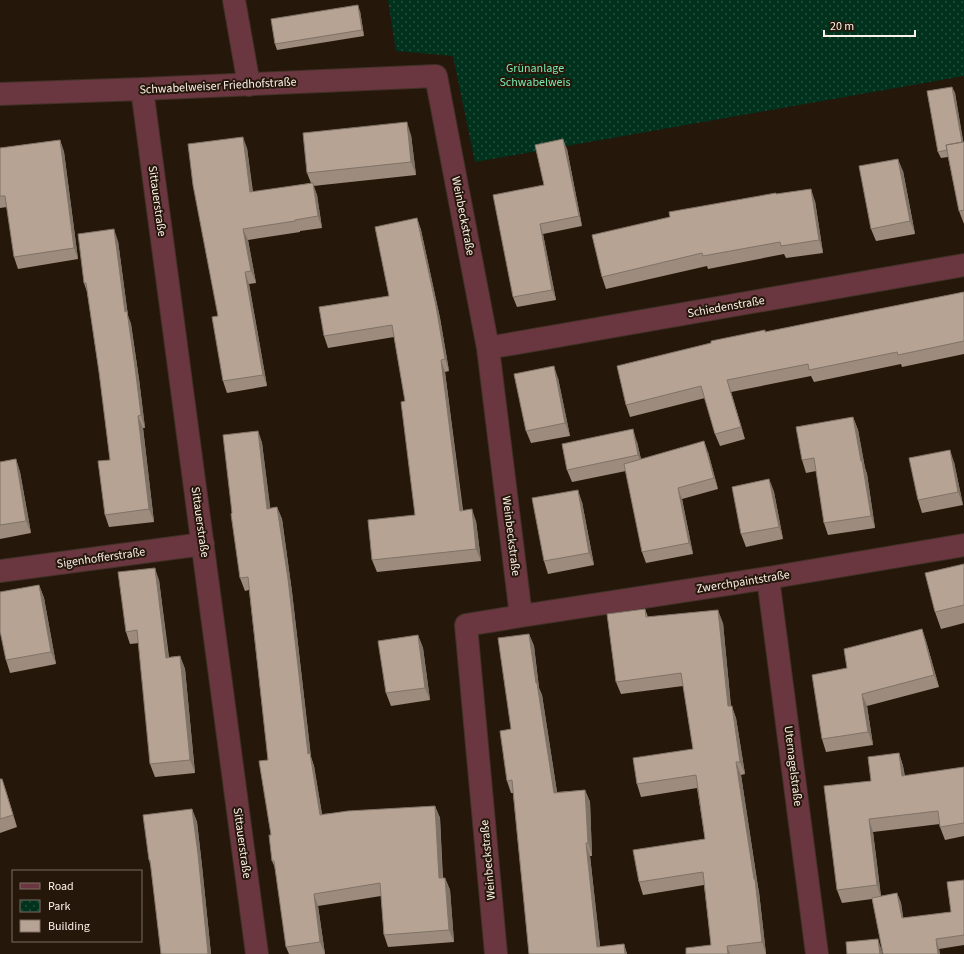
<svg xmlns="http://www.w3.org/2000/svg" width="964" height="954" font-family="'Source Sans 3',sans-serif">
<style>
.park{fill:url(#park-dots)}
.lines{fill:none;stroke-linecap:round;stroke-linejoin:round}
.minor-casing{stroke:#403126;stroke-width:24}
.minor{stroke:#6a363f;stroke-width:22}
.wall{fill:#9d8c7e}
.shaded-wall{fill:#7f7267}
.building{fill:#b6a393;stroke:#7f7267}
.labels{text-anchor:middle;dominant-baseline:central;stroke-width:4;stroke-linejoin:round;paint-order:stroke}
.park-label{font-size:12px;fill:#77ebb0;stroke:#26170b}
.street-label{font-size:12px;fill:#fcf1e9;stroke:#26170b}
</style>
<defs>
<pattern id="park-dots" width="8" height="8" patternUnits="userSpaceOnUse"><rect width="8" height="8" fill="#00321d"/><path d="M2 2h.1M6 6h.1" fill="none" stroke="#26503e" stroke-width="1.8" stroke-linecap="round"/></pattern>
</defs>
<rect width="100%" height="100%" fill="#26170b"/>
<!-- park -->
<path class="park" d="M388 0H964V76L475 162 453 56 396 51Z"/>
<g class="lines">
<defs>
<path id="minor" d="M234 0 249 85
M142 89 257 954
M0 94 142 89 436 76 488 348 521 616 466 625 496 954
M488 348 964 265
M0 571 203 544
M768 578 817 954
M521 616 768 578 964 545"/>
</defs>
<!-- minor casing -->
<use href="#minor" class="minor-casing"/>
<!-- minor -->
<use href="#minor" class="minor"/>
</g>
<!-- wall -->
<path class="wall" d="M360 11 364 36 277 50 275 44Z
M952 87 955 93 963 142H964V224L959 211 948 157 941 158 938 152Z
M411 135 416 175 313 186 317 195 322 228 300 231V232L248 240 256 283 249 284 267 386 227 393 223 381 218 316 247 148 253 192 311 183 307 173Z
M60 140 64 152 78 259 18 269 14 257 7 207 0 208V148Z
M567 149 582 226 543 234 556 300 517 307 513 297 544 185Z
M903 171 915 234 876 241 871 229Z
M776 194 815 201 823 253 786 258 784 254 708 269 707 266 606 289 602 277Z
M417 218 421 230 440 318 449 371 445 372 463 510 476 521 481 561 377 572 372 560 415 515 405 401 394 337 328 348 324 336 389 296Z
M118 241 128 316 131 324 139 379 145 428H143L154 522 109 527 105 515 110 460 99 372 87 292 84 283Z
M964 292V354L902 367 901 364 814 382 811 376 731 392 745 439 720 446 715 434 705 398 630 417 626 405 765 332 844 316Z
M558 378 570 436 531 443 526 431Z
M853 417 858 430 865 468 867 474 875 528 828 535 824 523 816 471 806 473 802 460Z
M258 431 262 443 270 508 277 507 282 519 292 592 311 757 314 766 322 814 435 806 440 818 443 878H445L450 890 454 942 388 947 384 935 381 896 318 906 325 954H289L286 947 276 870 272 861 268 760 249 590 245 591 240 578 232 513Z
M637 442 641 459 708 452 718 489 682 499 693 554 646 563 642 552 626 471 572 482 567 470Z
M16 459 20 472 31 533 0 539V462Z
M954 462 963 505 922 513 918 500Z
M769 479 774 492 783 539 746 547 741 534Z
M582 502 594 565 548 574 544 561Z
M964 564V623L941 629 935 612Z
M159 580 169 657 180 656 185 669 195 773 155 777 150 764 139 643 130 644 126 632Z
M39 585 44 598 56 664 10 673 6 660 1 634H0V592Z
M645 609 648 617 723 623 731 706 736 718 745 774 741 775 758 887 759 892 766 954H686L711 945 704 885 643 895 639 882 705 839 697 788 641 797 637 784 693 749 683 686 621 694 616 682Z
M922 629 926 641 939 687 867 706 873 745 826 752 822 739 847 668Z
M529 634 534 646 539 688 542 695 557 792 585 790 590 802 592 856H590L600 947 624 944 627 954H529L513 793H511L507 781 511 729Z
M418 635 423 648 430 700 391 706 386 693Z
M899 753 903 766 905 776 964 767V836L945 840 940 827V824L873 832 881 896 897 893 901 903 903 918 951 912 964 880V945L939 949 940 954H883L872 899 842 903 837 890 871 781Z
M0 779H2L6 791 17 827 0 833Z
M192 809 197 822 202 866 211 954H161L151 868 149 860Z"/>
<!-- shaded-wall -->
<path class="shaded-wall" d="M358 5 360 11 364 36 362 30Z
M952 87 955 93 964 145 963 147Z
M407 122 411 135 416 175 411 162Z
M243 137 247 148 254 204 250 192Z
M563 139 567 149 582 226 579 216Z
M60 140 64 152 78 259 74 248Z
M898 159 903 171 915 234 910 221Z
M313 183 317 195 322 228 318 216Z
M811 189 815 201 823 253 819 240Z
M417 218 421 230 440 318 449 371 445 359Z
M540 224 543 234 556 300 552 290Z
M114 229 118 241 128 316 131 324 139 379 145 428 141 415 125 312Z
M243 229 248 240 256 283 251 271Z
M245 272 249 284 267 386 263 375Z
M441 360 445 372 464 522 460 511Z
M554 366 558 378 570 436 565 423Z
M727 380 731 392 745 439 741 427Z
M138 416 143 428 154 522 149 509Z
M853 417 858 430 865 468 867 474 875 528 871 516Z
M633 429 637 442 643 468 638 455Z
M258 431 262 443 272 521 267 509Z
M704 441 708 452 718 489 714 478Z
M950 450 954 462 963 505 958 492Z
M16 459 20 472 31 533 26 521Z
M769 479 774 492 783 539 779 527Z
M678 488 682 499 693 554 689 543Z
M578 490 582 502 594 565 589 553Z
M277 507 282 519 292 592 311 757 314 766 324 827 320 815 308 754Z
M472 509 476 521 481 561 476 549Z
M155 568 159 580 170 670 166 658Z
M39 585 44 598 56 664 51 652Z
M718 610 723 623 732 719 728 706Z
M922 629 926 641 939 687 934 675Z
M529 634 534 646 539 688 542 695 559 805 554 793 536 683Z
M418 635 423 648 430 700 425 688Z
M180 656 185 669 195 773 190 760Z
M862 694 867 706 873 745 868 732Z
M732 706 736 718 745 774 740 762Z
M899 753 903 766 906 789 902 776Z
M736 762 741 775 758 887 759 892 766 954 762 942 754 879Z
M2 779 6 791 17 827 13 815Z
M585 790 590 802 592 856 588 843Z
M435 806 440 818 443 891 439 878Z
M192 809 197 822 202 866 211 954H208Z
M869 819 873 832 881 898 877 885Z
M586 843 590 856 601 954 597 947Z
M445 878 450 890 454 942 449 930Z
M897 893 901 903 905 928 902 918Z
M314 894 318 906 325 954 320 942Z
M878 939 882 951V954H880Z
M936 939 939 949 940 954H938Z
M624 944 627 954H625Z
M727 946 730 954H728Z"/>
<!-- building -->
<path class="building" d="M358 5 362 30 275 44 271 19Z
M952 87 962 142 946 145 947 150 938 152 927 91Z
M407 122 411 162 307 173 303 133Z
M243 137 250 192 313 183 318 216 295 220V221L243 229 251 271 245 272 263 375 223 381 212 317 218 316 193 185 188 144Z
M563 139 579 216 540 224 552 290 513 297 493 195 544 185 535 145Z
M60 140 74 248 14 257 5 196H0V148Z
M964 142V210L959 211 946 145Z
M898 159 910 221 871 229 859 166Z
M811 189 819 240 781 246 780 242 703 256 702 253 602 277 592 235 670 217 669 212 776 193V194Z
M417 218 436 306 445 359 441 360 460 511 472 509 476 549 372 560 368 520 415 515 401 402 405 401 392 325 324 336 319 307 389 296 375 227Z
M114 229 125 312 127 311 135 367 141 415 138 416 149 509 105 515 98 461 110 460 99 372 86 283H84L78 234Z
M964 292V341L898 355 897 352 809 370 808 364 727 380 741 427 715 434 701 386 626 405 617 366 711 343V341L765 330V332L844 316Z
M554 366 565 423 526 431 514 374Z
M853 417 861 461H862L871 516 824 523 814 458 802 460 796 427Z
M633 429 638 455 567 470 562 444Z
M258 431 267 509 277 507 288 579 308 754 310 753 320 815 348 811 435 806 439 878H445L449 930 384 935 380 883 314 894 320 942 286 947 274 861H272L269 835H271L259 761 268 760 248 577 240 578 231 514 232 513 223 435Z
M704 441 714 478 678 488 689 543 642 552 624 464Z
M950 450 958 492 918 500 909 458Z
M16 459 26 521 0 525V462Z
M769 479 779 527 741 534 732 487Z
M578 490 589 553 544 561 532 498Z
M964 564V605L935 612 925 573Z
M155 568 166 658 180 656 190 760 150 764 137 630 126 632 118 572Z
M39 585 51 652 6 660 0 631V592Z
M645 609 646 617 718 610 728 706H732L740 762H736L754 879H755L762 942 727 946 728 954H686V948L711 945 703 872 639 882 633 850 705 839 696 775 637 784 633 758 693 749 681 673 616 682 607 614Z
M922 629 934 675 862 694 868 732 822 739 812 675 847 668 844 649Z
M529 634 536 683H537L554 793 585 790 588 843H586L597 947 624 944 625 954H529L512 780 507 781 500 731 511 729 498 638Z
M418 635 425 688 386 693 378 641Z
M899 753 902 776 964 767V823L940 827 938 811 869 819 877 885 837 890 824 786 871 781 868 757Z
M0 779H2L13 815 0 819Z
M192 809 198 854 208 954H161L150 860H149L143 815Z
M964 880V935L936 939 938 954H883L872 898 897 893 902 918 951 912 947 882Z
M878 939 880 954H847L846 942Z"/>
<g class="labels">
<!-- park labels -->
<g class="park-label">
<text x="535" y="68">Grünanlage<tspan x="535" dy="14">Schwabelweis</tspan></text>
</g>
<!-- street labels -->
<g class="street-label">
<text transform="translate(218 86) rotate(-3)">Schwabelweiser Friedhofstraße</text>
<text transform="translate(157 201) rotate(82)">Sittauerstraße</text>
<text transform="translate(463 216) rotate(79)">Weinbeckstraße</text>
<text transform="translate(726 307) rotate(-10)">Schiedenstraße</text>
<text transform="translate(200 522) rotate(82)">Sittauerstraße</text>
<text transform="translate(511 536) rotate(83)">Weinbeckstraße</text>
<text transform="translate(101 558) rotate(-8)">Sigenhofferstraße</text>
<text transform="translate(743 582) rotate(-9)">Zwerchpaintstraße</text>
<text transform="translate(793 766) rotate(83)">Uternagelstraße</text>
<text transform="translate(242 843) rotate(82)">Sittauerstraße</text>
<text transform="translate(488 860) rotate(-95)">Weinbeckstraße</text>
</g>
</g>
<!-- legend -->
<rect x="12" y="870" width="130" height="72" fill="#26170b" stroke="#7c6e64"/>
<rect x="20" y="883" width="20" height="6" fill="#6a363f" stroke="#7c6e64"/>
<text x="48" y="890" font-size="12" fill="#fcf1e9">Road</text>
<rect x="20" y="900" width="20" height="12" fill="url(#park-dots)" stroke="#7c6e64"/>
<text x="48" y="910" font-size="12" fill="#fcf1e9">Park</text>
<rect x="20" y="920" width="20" height="12" fill="#b6a393" stroke="#7c6e64"/>
<text x="48" y="930" font-size="12" fill="#fcf1e9">Building</text>
<!-- scale -->
<path d="M824 30v6h91v-6" fill="none" stroke="#fcf1e9" stroke-width="2"/>
<text x="830" y="30" font-size="12" fill="#fcf1e9" stroke="#26170b" stroke-width="3" paint-order="stroke">20 m</text>
</svg>
